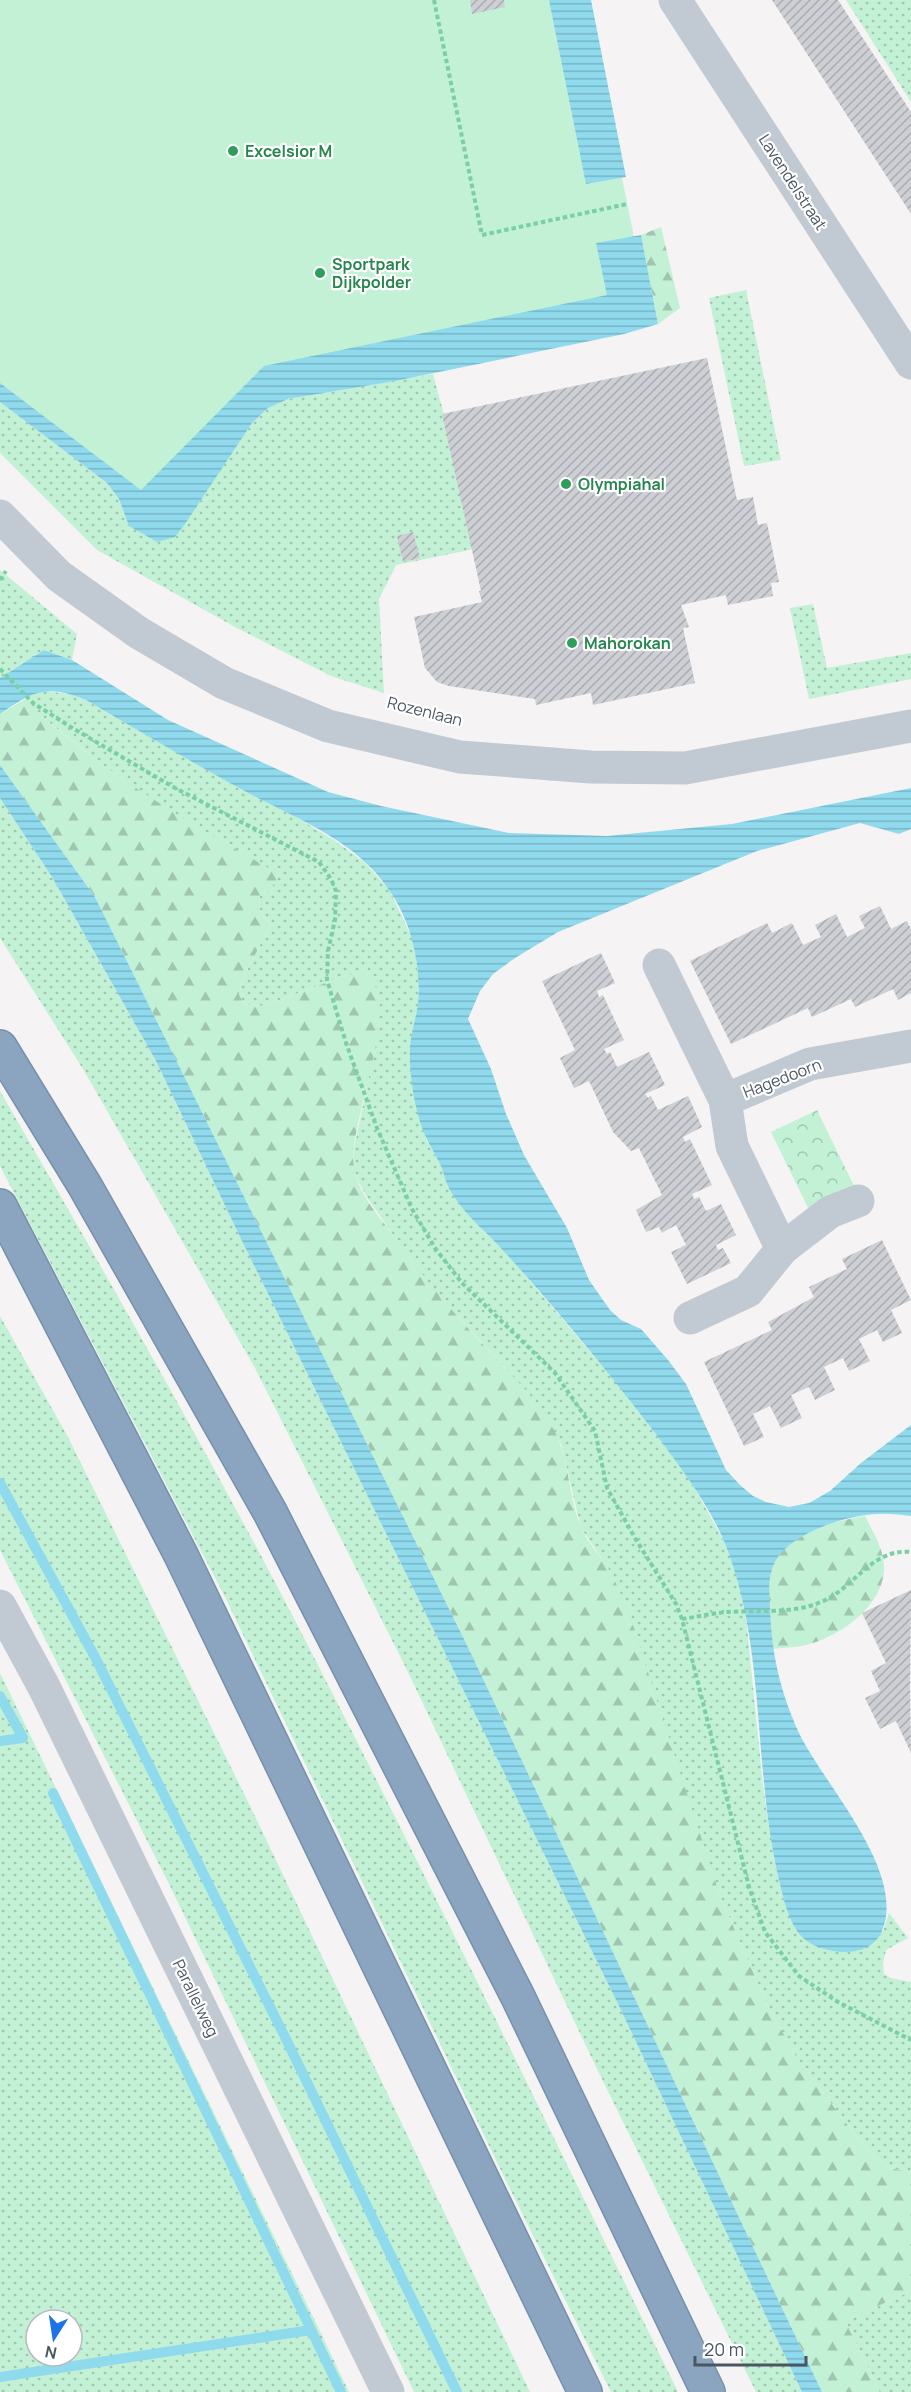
<svg xmlns="http://www.w3.org/2000/svg" width="911" height="2392" font-family="Manrope,sans-serif">
<style>
.grass{fill:url(#grass-dots);fill-rule:evenodd}
.forest{fill:url(#forest-firs)}
.park{fill:url(#park-crowns)}
.pitch{fill:#c3f1d5}
.water{fill:url(#water-rules)}
.lines{fill:none;stroke-linecap:round;stroke-linejoin:round}
.stream{stroke:#90daee;stroke-width:10}
.building{fill:url(#building-hatch)}
.highway-casing{stroke:#7690ad;stroke-width:36}
.path{stroke:#7ad0a6;stroke-width:4;stroke-dasharray:4.5 3;stroke-linecap:butt}
.minor{stroke:#c1cad2;stroke-width:33}
.highway{stroke:#8ba5c1;stroke-width:33}
.leisure-dot{fill:#2e9e5b;stroke:#fff;stroke-width:2}
.labels{text-anchor:middle;dominant-baseline:central;stroke-width:4.5;stroke-linejoin:round;paint-order:stroke}
.leisure-label{font-size:16px;font-weight:bold;fill:#27864d;stroke:#fff;text-anchor:start}
.street-label{font-size:16px;fill:#4a5661;stroke:#fff}
</style>
<defs>
<pattern id="grass-dots" width="8" height="8" patternUnits="userSpaceOnUse" patternTransform="scale(1.5)"><rect width="8" height="8" fill="#c3f1d5"/><path d="M2 2h.1M6 6h.1" fill="none" stroke="#a0c6b0" stroke-width="1.8" stroke-linecap="round"/></pattern>
<pattern id="forest-firs" width="22" height="20" patternUnits="userSpaceOnUse" patternTransform="scale(1.5)"><rect width="22" height="20" fill="#c3f1d5"/><path d="M5 1l3.5 6h-7zM16 11l3.5 6h-7z" fill="#a0c6b0"/></pattern>
<pattern id="park-crowns" width="20" height="18" patternUnits="userSpaceOnUse" patternTransform="scale(1.5)"><rect width="20" height="18" fill="#c3f1d5"/><path d="M2 6a3 3 0 1 1 6 0M12 15a3 3 0 1 1 6 0" fill="none" stroke="#a0c6b0"/></pattern>
<pattern id="water-rules" width="6" height="5" patternUnits="userSpaceOnUse" patternTransform="scale(1.5)"><rect width="6" height="5" fill="#90daee"/><path d="M0 2.5h6" fill="none" stroke="#78b4c4"/></pattern>
<pattern id="building-hatch" width="6" height="6" patternUnits="userSpaceOnUse" patternTransform="scale(1.5)"><rect width="6" height="6" fill="#cdcfd5"/><path d="M-1 1l2-2M0 6l6-6M5 7l2-2" fill="none" stroke="#a8abb0"/></pattern>
</defs>
<rect width="100%" height="100%" fill="#f5f3f3"/>
<!-- grass -->
<path class="grass" d="M846 0H911V102Z
M746 290 781 460 744 466 709 298Z
M433 374 444 415 474 549 396 565 379 599 384 693 331 676 235 627 97 550 0 453V402L107 483 119 499 129 526 175 536 252 423 268 408 288 399Z
M0 570 77 634 72 660 44 650 0 678Z
M813 604 827 668 911 653V679L809 699 790 608Z
M40 691 72 694 86 700 242 790 286 811 334 840 364 862 389 889 415 944 418 974V1006L410 1046 426 1139 441 1165 448 1188 483 1231 507 1254 616 1382 690 1479 726 1545 740 1584 747 1627 763 1786 774 1859 783 1897 792 1919 883 1931 889 1913 908 1938 886 1950 883 1964 884 1974 891 1978 911 1982V2172L889 2168 875 2157 857 2138 795 2055 767 2004 720 1896 608 1568 581 1528 561 1444 549 1422 529 1394 428 1284 368 1199 358 1181 353 1167 354 1148 375 1048 347 975 263 1006 244 1004 239 995 242 980 271 924C261 915 257 910 260 896L270 890 156 803 110 771 36 712 27 698Z
M0 798 52 877 156 1061 241 1239 619 2006 802 2392H756L598 2071 406 1668 255 1368 83 1069 0 938Z
M0 1091C103 1269 206 1449 301 1632 431 1884 554 2138 678 2392H611L508 2185 223 1593 0 1166Z
M0 1316 69 1439 251 1808 530 2392H414L170 1886 0 1550Z
M0 1673 318 2327 349 2392H0ZM36 2320H72V2356H36Z
M911 2291V2392H880L845 2321Z"/>
<!-- forest -->
<path class="forest" d="M661 227 680 308 658 324 641 235Z
M27 698C40 718 59 730 77 745 139 794 205 832 274 871L277 879 270 890 260 896C257 910 261 915 271 924L242 980 239 995 244 1004 263 1006 347 975C354 974 363 971 369 977 402 1008 346 1128 354 1168 359 1198 387 1225 404 1249 431 1288 462 1322 494 1356 514 1378 535 1398 550 1423 570 1454 567 1493 581 1527 586 1540 598 1553 606 1565 615 1579 621 1595 628 1610L720 1896 767 2004 795 2055 857 2138 875 2157 889 2168 911 2172V2291L845 2321 880 2392H822L465 1641 95 897 0 765V714Z
M865 1516C873 1532 884 1549 884 1568 884 1606 839 1637 806 1645 795 1648 784 1647 773 1649 770 1626 764 1586 773 1565 787 1533 834 1521 865 1516Z"/>
<!-- park -->
<path class="park" d="M817 1110 856 1190 810 1212 771 1132Z"/>
<!-- pitch -->
<path class="pitch" d="M0 0H586L634 237 646 310 266 382 146 507 0 392Z"/>
<!-- water -->
<path class="water" d="M549 0H591L626 177 586 184Z
M641 235 658 324 624 334 395 381 288 399 268 408 252 423 185 524 175 537 157 542 129 526 119 499 107 483 0 402V383L141 490 264 366 607 295 596 243Z
M44 650 72 660 168 720 328 792 381 806 509 833 607 836 732 824 911 788V829L899 834 860 823 757 851 558 932 515 958 493 974 480 991 468 1019 491 1069 506 1114 524 1155 567 1228 589 1280 610 1310 621 1320 641 1329 668 1360 686 1384 726 1470 740 1485 753 1496 766 1502 789 1507 809 1503 830 1491 861 1463 911 1425V1516C900 1515 889 1513 878 1514 847 1515 788 1533 774 1564 768 1577 769 1592 770 1606 771 1652 780 1691 799 1733 824 1785 911 1876 880 1935 872 1948 857 1953 842 1952 829 1951 812 1947 802 1937 788 1922 783 1896 778 1876 754 1771 765 1653 729 1554 713 1509 683 1471 655 1433 609 1373 560 1313 509 1257 490 1235 466 1217 451 1192 445 1183 444 1171 439 1162 434 1152 428 1143 424 1133 414 1107 409 1075 410 1047 411 1033 416 1018 418 1004 421 964 412 923 389 890 355 838 289 816 237 787 186 759 136 729 86 700 46 684 34 691 0 714V678Z
M0 765 95 897 465 1641 822 2392H802L619 2006 241 1239 156 1061 52 877 0 798Z"/>
<g class="lines">
<!-- stream -->
<path class="stream" d="M0 1483 95 1657 286 2039 457 2392
M0 1696 23 1738 0 1741
M53 1793 341 2392
M0 2377 311 2330"/>
</g>
<!-- building -->
<path class="building" d="M470 0H504L505 7 472 14Z
M772 0H838L911 112V214Z
M707 358 737 500 753 497 758 525 767 523 779 582 771 583 773 596 728 605 726 595 681 605 689 627 683 628 695 683 593 705 591 693 536 705 535 699 449 686 437 682 425 668 414 617 482 602 479 591H481L442 414Z
M413 532 420 558 403 562 397 536Z
M880 906 891 929 907 921 911 929V993L898 1000 893 989 855 1007 851 999 812 1017 808 1008 731 1044 690 961 767 923 772 933 792 923 803 945 821 937 815 925 836 914 847 937 865 928 859 916Z
M601 953 615 983 597 991 599 997 603 995 624 1040 604 1049 607 1054 610 1052 617 1067 649 1052 665 1085 645 1094 648 1098 651 1096 658 1110 688 1096 702 1127 683 1137 685 1142 690 1139 712 1185 692 1194 694 1199 699 1197 706 1211 721 1204 736 1235 716 1245 718 1250 723 1248 731 1263 687 1284 671 1252 686 1245 676 1225 662 1233 659 1227 646 1232 636 1210 662 1195 639 1148 631 1151 613 1132 589 1081 574 1088 560 1058 575 1050 542 981Z
M882 1240 911 1300 891 1310 902 1333 883 1342 877 1330 859 1339 870 1361 849 1371 843 1358 824 1367 835 1390 815 1400 809 1387 791 1395 802 1418 781 1428 770 1406 753 1414 764 1437 744 1446 704 1362 772 1330 768 1322 814 1297 809 1287 847 1269 842 1259Z
M911 1590 910 1689 911 1753 896 1721 880 1729 865 1698 880 1691 871 1671 886 1663 862 1613Z"/>
<g class="lines">
<defs>
<path id="highway" d="M0 1047 85 1186 270 1512 518 1997 708 2392
M0 1206 181 1555 585 2392"/>
</defs>
<!-- highway casing -->
<use href="#highway" class="highway-casing"/>
<!-- path -->
<path class="path" d="M434 0 482 235 627 204
M0 580 6 571
M0 669 33 703 74 729 175 788 319 862 331 879 336 891 335 920 328 951 327 980 346 1043 377 1128 412 1209 435 1248 462 1283 555 1373 595 1431 607 1488 635 1538 676 1604 682 1619 749 1887 765 1932 799 1976 838 2002 911 2040
M682 1619C697 1617 713 1613 728 1612 758 1610 793 1614 821 1602 854 1589 871 1548 911 1552"/>
<!-- minor -->
<path class="minor" d="M675 0 911 363
M0 516 59 576 139 633 224 683 328 726 460 757 591 767 685 768 911 726
M659 965 725 1100 732 1146 782 1249 748 1291 690 1318
M725 1100 810 1064 911 1046
M782 1249 830 1212 858 1201
M0 1606 44 1687 388 2392"/>
<!-- highway -->
<use href="#highway" class="highway"/>
</g>
<!-- markers -->
<g class="leisure-dot">
<circle cx="233" cy="151" r="6"/>
<circle cx="320" cy="273" r="6"/>
<circle cx="566" cy="484" r="6"/>
<circle cx="572" cy="643" r="6"/>
</g>
<g class="labels">
<!-- leisure labels -->
<g class="leisure-label">
<text x="245" y="151">Excelsior M</text>
<text x="332" y="264">Sportpark<tspan x="332" dy="18">Dijkpolder</tspan></text>
<text x="578" y="484">Olympiahal</text>
<text x="584" y="643">Mahorokan</text>
</g>
<!-- street labels -->
<g class="street-label">
<text transform="translate(793 182) rotate(57)">Lavendelstraat</text>
<text transform="translate(425 711) rotate(14)">Rozenlaan</text>
<text transform="translate(782 1078) rotate(-21)">Hagedoorn</text>
<text transform="translate(196 1998) rotate(64)">Parallelweg</text>
</g>
</g>
<!-- north arrow -->
<g transform="translate(54 2338) rotate(192)"><circle r="28" fill="#ffffff" stroke="#b7bbc0" stroke-width="1.5"/>
<path d="M0-4.5L10 22L0 15L-10 22Z" fill="#1a73e8"/>
<text y="-9" font-size="16" font-weight="bold" text-anchor="middle" fill="#4a5661">N</text>
</g>
<!-- scale -->
<path d="M695 2356v9h111v-9" fill="none" stroke="#4a5661" stroke-width="3"/>
<text x="704" y="2356" font-size="18" fill="#4a5661" stroke="#ffffff" stroke-width="4.5" paint-order="stroke">20 m</text>
</svg>
